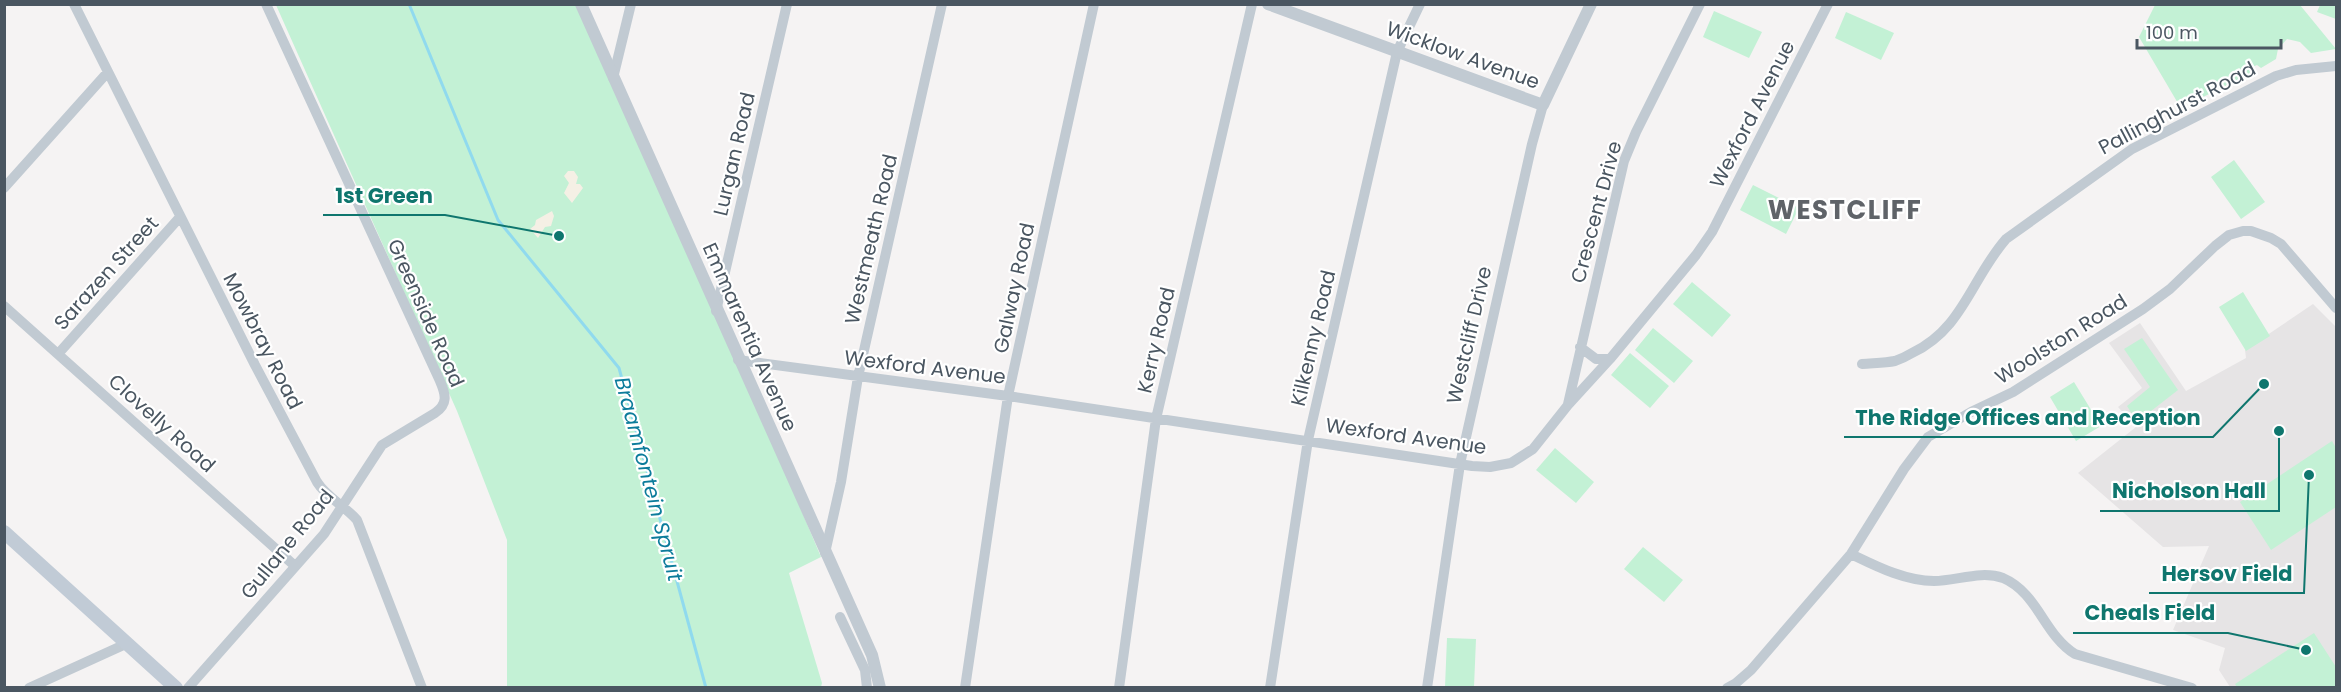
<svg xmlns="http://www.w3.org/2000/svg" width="2341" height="692" font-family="Poppins,sans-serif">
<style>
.education{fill:#e6e4e5}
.green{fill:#c3f1d5}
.sand{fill:#f5f0e5}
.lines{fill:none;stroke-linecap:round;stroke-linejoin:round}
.stream{stroke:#90daee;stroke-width:3}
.minor{stroke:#c1cad2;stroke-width:10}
.tertiary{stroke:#c1cad2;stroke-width:12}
.secondary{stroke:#c1cbd6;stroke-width:14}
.labels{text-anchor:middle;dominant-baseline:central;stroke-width:4.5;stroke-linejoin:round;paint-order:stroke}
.street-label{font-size:20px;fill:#4a5661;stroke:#fff}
.water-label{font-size:21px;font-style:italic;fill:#0c7c9b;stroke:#fff}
.district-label{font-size:26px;font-weight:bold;letter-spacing:1.5px;fill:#5f6368;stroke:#fff}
.leader{fill:none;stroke:#0f766e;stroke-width:2}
.callout-dot{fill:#0f766e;stroke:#fff;stroke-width:2}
.callout-label{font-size:21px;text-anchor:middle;font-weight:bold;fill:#0f766e;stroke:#fff;stroke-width:4.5;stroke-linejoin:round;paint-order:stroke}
</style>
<rect width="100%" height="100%" fill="#f5f3f3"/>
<!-- education -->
<path class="education" d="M2313 304 2336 327V687H2230L2219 670 2225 648 2173 630 2209 546 2163 547 2078 473 2136 427 2118 407 2142 388 2109 343 2140 323 2186 391 2246 358 2245 350Z"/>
<!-- green -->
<path class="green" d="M276 5H582L738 360 821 557 789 573 822 683 821 687H507V540L457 411Z
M2155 5H2300L2336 49 2311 53 2300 42 2287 39 2278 49 2276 59 2261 68 2257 65 2250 68V74L2203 97 2179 105 2139 37Z
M2320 5H2336V19L2317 12Z
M1714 11 1762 32 1749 58 1703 37Z
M1846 12 1894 33 1881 60 1835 38Z
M2234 160 2265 202 2241 219 2211 177Z
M1753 185 1799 208 1786 234 1740 210Z
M1692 282 1731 315 1712 337 1673 304Z
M2243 292 2270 336 2246 351 2219 307Z
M1653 328 1693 361 1674 383 1635 350Z
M2142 338 2178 390 2137 422 2127 406 2150 387 2124 349Z
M1630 353 1669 386 1650 408 1611 375Z
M2074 382 2101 426 2076 441 2050 397Z
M2332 441 2336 448V507L2271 550 2240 502Z
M1555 448 1594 482 1576 503 1536 470Z
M1643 547 1683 580 1664 602 1624 569Z
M2314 633 2336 667V687H2237L2235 684Z
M1447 638 1476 639 1474 687H1445Z"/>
<!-- sand -->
<path class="sand" d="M568 171H574L578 177 576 184H580L583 188 572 203 564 193 569 183 564 176Z
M552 211 554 216 551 226 545 227 538 238 530 229 535 225 536 220Z"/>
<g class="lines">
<!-- stream -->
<path class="stream" d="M409 4 498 220 619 368 706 688"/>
<!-- minor -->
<path class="minor" d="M74 4 255 365 317 482C327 498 344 505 357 520L422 688
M613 78 631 4
M4 188 107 73
M4 306 295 566
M716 311 787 4
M1580 347 1596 359H1610
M58 354 180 217
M738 360 1008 396 1472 466 1490 467 1511 463 1533 449 1568 405 1610 359 1696 255 1712 232 1828 4
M1862 364C1873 363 1885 363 1895 361 1901 359 1907 356 1912 353 1963 329 1971 279 2006 239L2132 149 2276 76 2296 70 2336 66
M1568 404 1624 161 1636 132 1700 4
M825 553 841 482 858 377 942 4
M1851 554C1876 566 1905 581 1934 581 1956 581 1981 570 2003 578 2038 593 2044 635 2075 654L2192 688
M840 617 865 670 867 688
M29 688 128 643
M188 688 324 534 382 445 435 413C448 404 446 395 440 381L266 4
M965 688 1008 396 1094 4
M1119 688 1156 419 1252 4
M1270 688 1308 440 1397 52 1420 4
M1427 688 1460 464 1532 144 1543 105
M1727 688 1736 683 1751 670 1851 554 1904 469 1928 437 1971 412 2013 392 2143 309 2170 289 2215 246 2229 235 2243 231H2251L2271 238 2281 244 2336 308"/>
<!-- tertiary -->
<path class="tertiary" d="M581 4 872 655 880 688
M1268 4 1543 105 1591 4"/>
<!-- secondary -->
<path class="secondary" d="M4 532 176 688"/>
</g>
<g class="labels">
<!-- street labels -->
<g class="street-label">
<text transform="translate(1463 55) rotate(20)">Wicklow Avenue</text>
<text transform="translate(2177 108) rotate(-28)">Pallinghurst Road</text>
<text transform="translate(1752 114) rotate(-63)">Wexford Avenue</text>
<text transform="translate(734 154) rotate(-77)">Lurgan Road</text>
<text transform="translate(1596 212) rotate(-75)">Crescent Drive</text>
<text transform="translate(871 239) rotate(-77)">Westmeath Road</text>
<text transform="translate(106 273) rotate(-48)">Sarazen Street</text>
<text transform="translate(1014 288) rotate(-78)">Galway Road</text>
<text transform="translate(426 313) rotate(66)">Greenside Road</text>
<text transform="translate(1469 335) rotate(-77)">Westcliff Drive</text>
<text transform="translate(750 337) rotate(66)">Emmarentia Avenue</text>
<text transform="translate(1313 338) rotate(-77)">Kilkenny Road</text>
<text transform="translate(2061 339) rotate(-32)">Woolston Road</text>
<text transform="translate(1156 340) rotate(-77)">Kerry Road</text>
<text transform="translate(263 341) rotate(63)">Mowbray Road</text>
<text transform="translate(925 367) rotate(7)">Wexford Avenue</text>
<text transform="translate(162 423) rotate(42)">Clovelly Road</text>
<text transform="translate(1406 436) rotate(8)">Wexford Avenue</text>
<text transform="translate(287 544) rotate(-51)">Gullane Road</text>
</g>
<!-- water labels -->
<g class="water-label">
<text transform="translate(649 479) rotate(75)">Braamfontein Spruit</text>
</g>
<!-- district labels -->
<g class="district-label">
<text x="1845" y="210">WESTCLIFF</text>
</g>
</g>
<!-- callouts -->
<path class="leader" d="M559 236L445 215H323M2264 384L2213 437H1844M2279 431L2279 511H2100M2309 475L2304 593H2149M2306 650L2228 633H2073"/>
<g class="callout-dot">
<circle cx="559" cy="236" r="6"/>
<circle cx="2264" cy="384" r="6"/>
<circle cx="2279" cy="431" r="6"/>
<circle cx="2309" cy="475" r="6"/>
<circle cx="2306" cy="650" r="6"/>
</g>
<g class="callout-label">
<text x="384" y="203">1st Green</text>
<text x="2028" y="425">The Ridge Offices and Reception</text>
<text x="2189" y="498">Nicholson Hall</text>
<text x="2227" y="581">Hersov Field</text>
<text x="2150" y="620">Cheals Field</text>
</g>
<!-- border -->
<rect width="2341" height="692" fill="none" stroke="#4a5661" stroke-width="12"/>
<!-- scale -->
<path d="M2137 39v9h144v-9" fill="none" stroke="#4a5661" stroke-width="3"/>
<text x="2146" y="39" font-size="18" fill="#4a5661" stroke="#ffffff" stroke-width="4.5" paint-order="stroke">100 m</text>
</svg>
